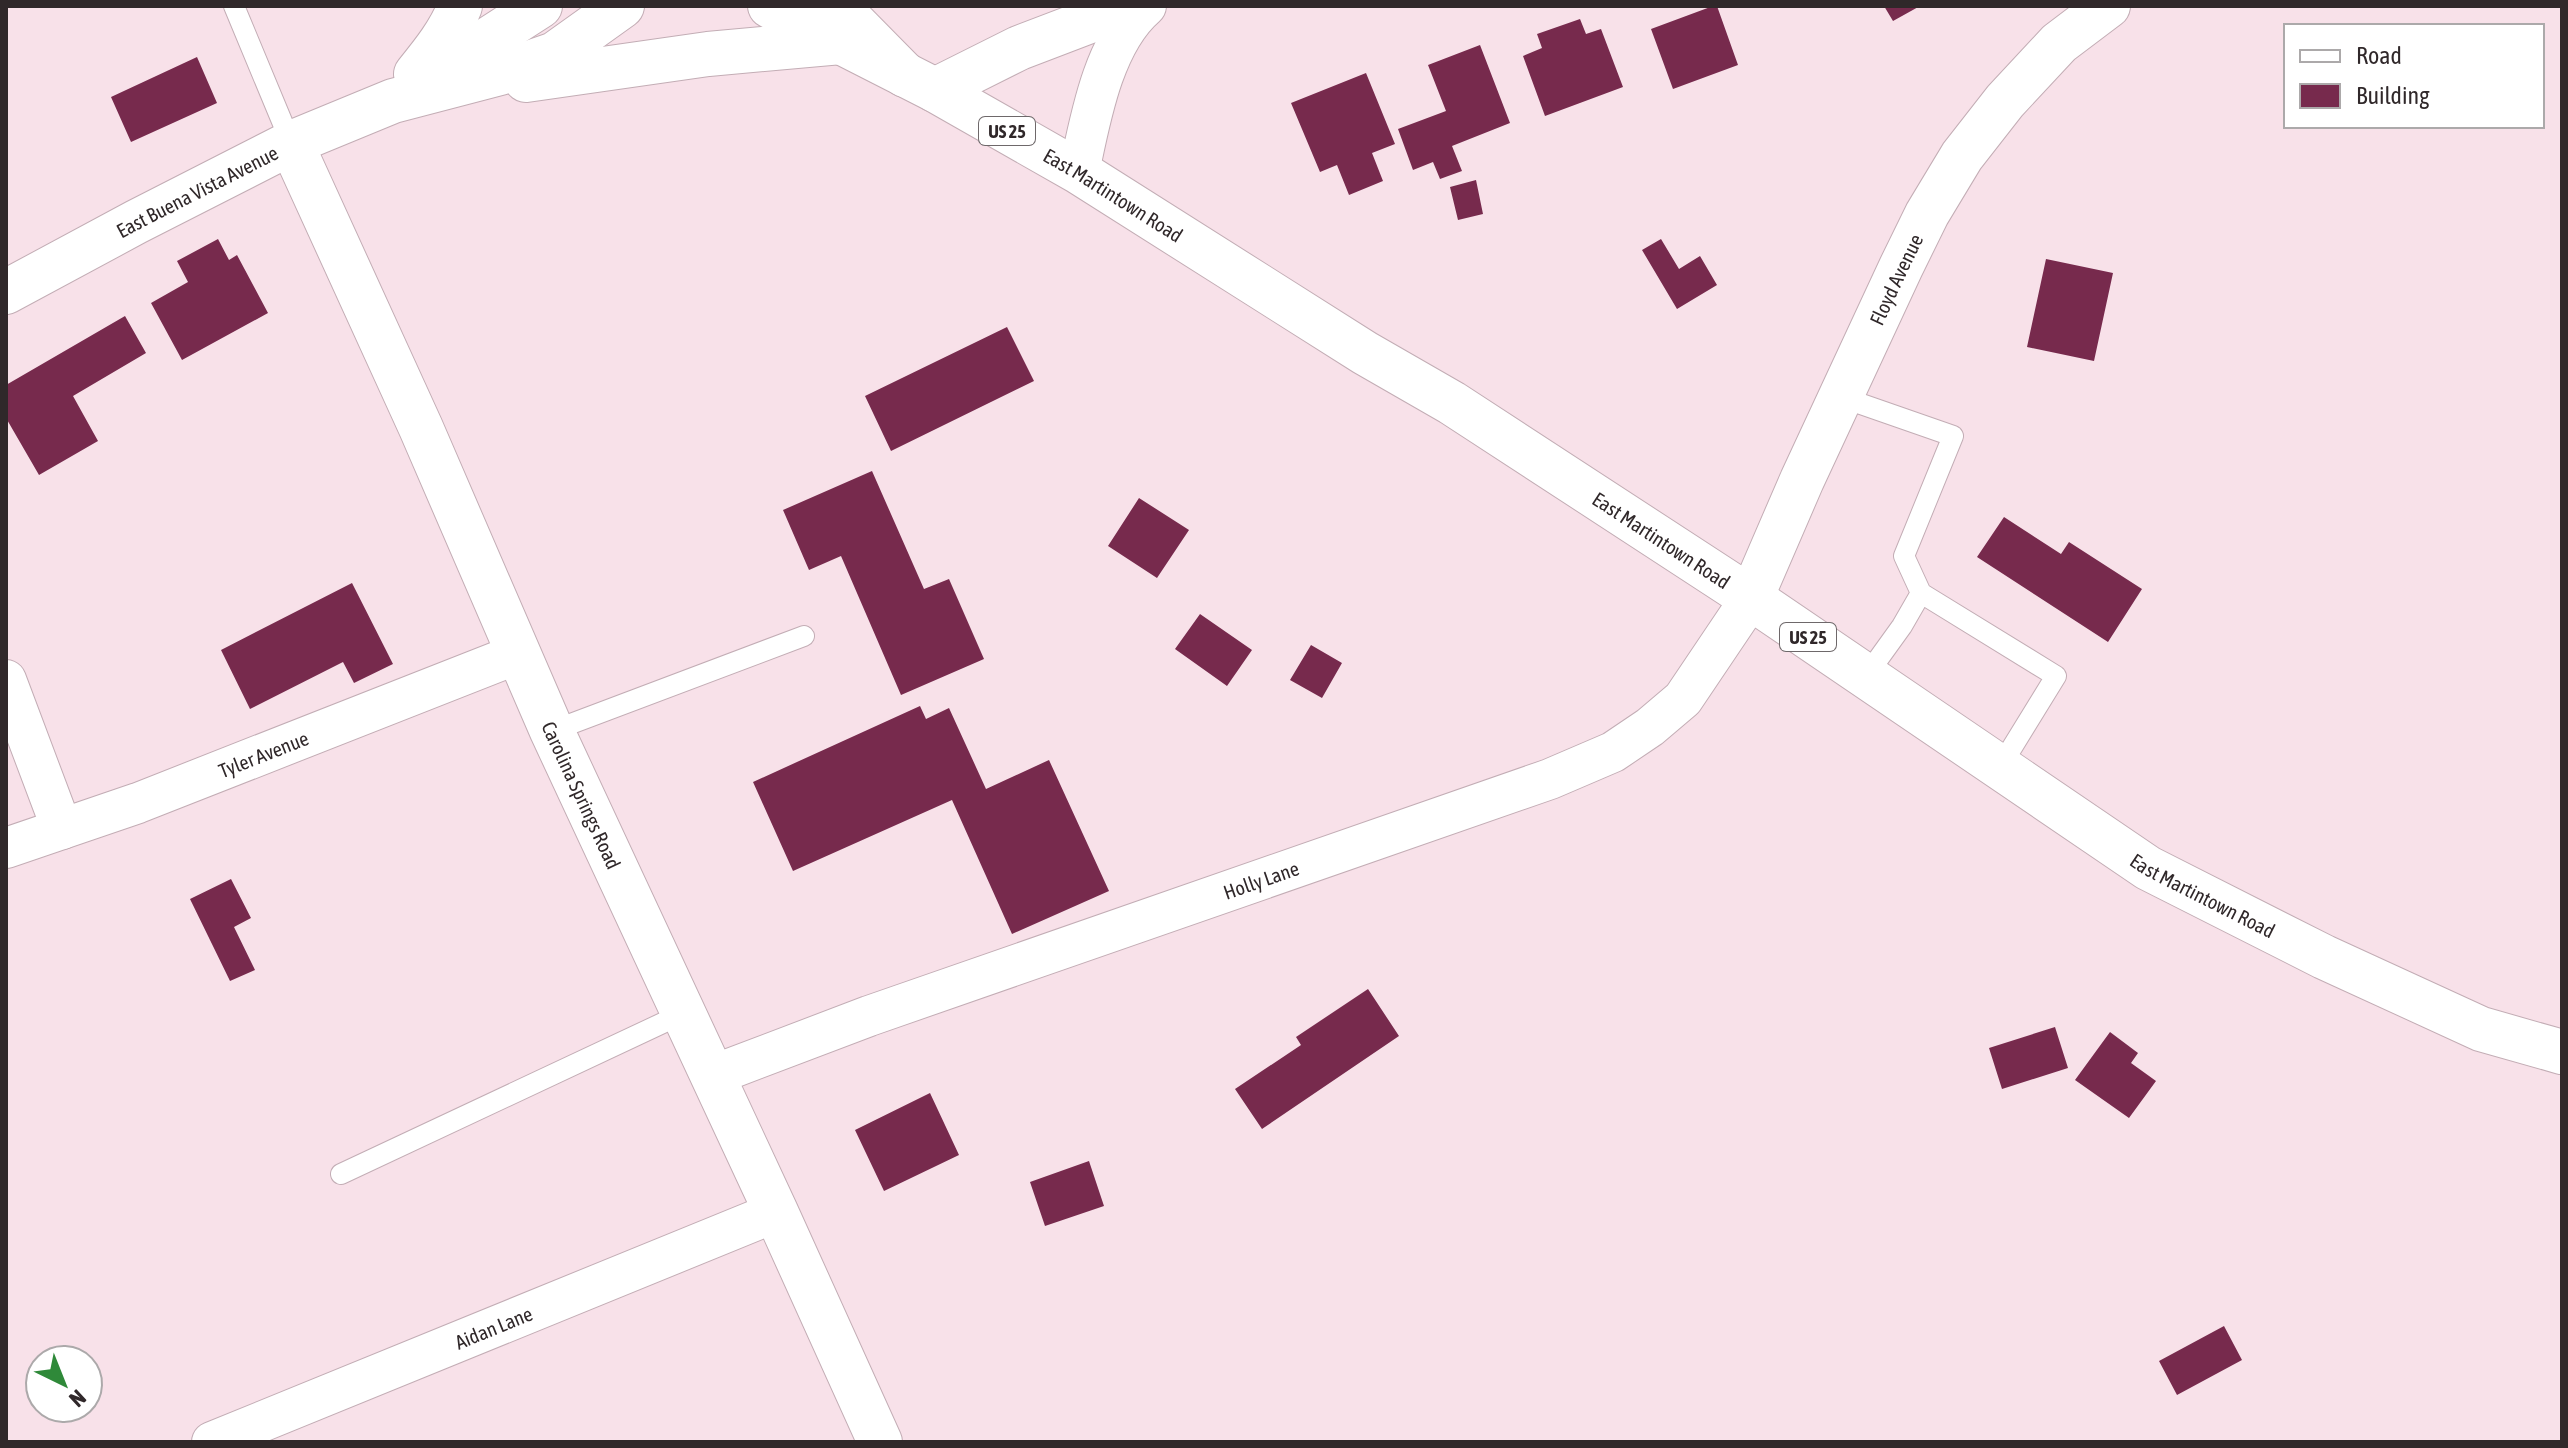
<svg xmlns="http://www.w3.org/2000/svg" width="2568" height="1448" font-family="'Asap Condensed',sans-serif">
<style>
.building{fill:#772a4d}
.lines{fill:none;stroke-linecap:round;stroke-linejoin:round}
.lane-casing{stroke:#c3adb5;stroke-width:22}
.street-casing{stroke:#c3adb5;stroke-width:42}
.secondary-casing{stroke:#c3adb5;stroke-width:46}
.primary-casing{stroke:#c3adb5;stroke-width:46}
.highway-casing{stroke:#c3adb5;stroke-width:46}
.lane{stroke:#fff;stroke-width:20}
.street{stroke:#fff;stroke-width:40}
.secondary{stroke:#fff;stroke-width:44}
.primary{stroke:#fff;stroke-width:44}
.highway{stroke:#fff;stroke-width:44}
.labels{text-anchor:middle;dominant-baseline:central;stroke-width:8;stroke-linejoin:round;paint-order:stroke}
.shield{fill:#fff;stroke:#6e686a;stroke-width:2}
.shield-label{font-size:18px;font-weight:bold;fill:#30282a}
.street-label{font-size:20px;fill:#30282a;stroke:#fff}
</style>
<rect width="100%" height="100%" fill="#f8e1e9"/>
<!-- building -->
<path class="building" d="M1713 6H1717L1738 65 1673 89 1651 29Z
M1884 6H1920L1893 21Z
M1580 19 1586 34 1601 29 1623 87 1545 116 1523 56 1542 48 1537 34Z
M1480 45 1510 123 1452 146 1462 171 1440 179 1433 162 1413 170 1398 129 1446 111 1428 65Z
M197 57 217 103 131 142 111 97Z
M1366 73 1395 144 1372 153 1383 181 1349 195 1337 165 1320 172 1291 103Z
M1476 180 1483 214 1458 220 1450 187Z
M218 239 229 260 237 255 268 313 182 360 151 303 188 282 177 261Z
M1661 239 1679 269 1700 256 1717 285 1677 309 1642 250Z
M2046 259 2113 273 2094 361 2027 347Z
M125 316 146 353 73 396 98 441 39 475 6 418V385Z
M1007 327 1034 381 891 451 865 396Z
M872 471 924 589 949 579 984 659 901 695 841 556 809 570 783 510Z
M1139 498 1189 530 1157 578 1108 546Z
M2004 517 2061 554 2069 542 2142 589 2108 642 1977 557Z
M352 583 393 664 354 683 343 662 250 709 221 650Z
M1200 614 1252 650 1227 686 1175 649Z
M1311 645 1342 663 1322 698 1290 680Z
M920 706 926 719 949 708 986 789 1049 760 1109 891 1012 934 952 800 793 871 753 782Z
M231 879 251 918 234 927 255 970 230 981 190 899Z
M1368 989 1399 1036 1262 1129 1235 1089 1301 1045 1296 1037Z
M2055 1027 2068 1068 2002 1089 1989 1048Z
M2110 1032 2138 1053 2131 1063 2156 1081 2129 1118 2075 1080Z
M930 1093 959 1155 884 1191 855 1130Z
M1089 1161 1104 1206 1045 1226 1030 1182Z
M2224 1326 2242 1360 2177 1395 2159 1361Z"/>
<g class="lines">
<defs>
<path id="lane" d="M234 6 291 143
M1841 397 1953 436 1904 556 1921 593
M1866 676 1902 626 1921 593 2056 676 2000 767
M552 731 804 636
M341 1174 684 1013"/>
<g id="street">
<path d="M1079 172C1090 120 1103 43 1146 6"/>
<path d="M6 680 62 829"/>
<path id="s1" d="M6 848 138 803 517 654"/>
<path id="s2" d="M711 1076 869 1016 1550 779 1613 752 1650 727 1683 699 1751 598"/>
<path id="s3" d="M212 1442 776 1212"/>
</g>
<g id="secondary">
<path id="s4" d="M291 143 421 428 552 731 776 1212 880 1442"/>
<path id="s5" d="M1751 598 1802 480 1901 267 1927 214 1962 156 2005 101 2059 43 2108 6"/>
</g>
<g id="primary">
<path id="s6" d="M770 6 935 90 1079 172 1365 353 1452 403 1751 598 2148 868 2324 957 2481 1029 2562 1052"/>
<path d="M416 74C433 53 450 32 460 6"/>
<path d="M425 80 540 6"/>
<path d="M526 80 708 54 841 42"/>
<path d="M935 90 1019 48 1129 6"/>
<path id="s7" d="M6 292 136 222 291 143 393 101 500 73 555 54 622 6"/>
</g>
<path id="highway" d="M837 6 905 75"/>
</defs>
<!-- lane casing -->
<use href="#lane" class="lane-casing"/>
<!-- street casing -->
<use href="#street" class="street-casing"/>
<!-- secondary casing -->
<use href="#secondary" class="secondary-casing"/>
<!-- primary casing -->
<use href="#primary" class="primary-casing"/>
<!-- highway casing -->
<use href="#highway" class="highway-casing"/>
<!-- lane -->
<use href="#lane" class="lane"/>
<!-- street -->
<use href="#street" class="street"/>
<!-- secondary -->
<use href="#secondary" class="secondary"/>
<!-- primary -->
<use href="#primary" class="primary"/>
<!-- highway -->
<use href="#highway" class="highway"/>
</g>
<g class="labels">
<!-- shield labels -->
<g class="shield">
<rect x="979" y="117" width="56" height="28" rx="6"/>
<rect x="1780" y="623" width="56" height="28" rx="6"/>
</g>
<g class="shield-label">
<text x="1007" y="131">US 25</text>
<text x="1808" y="637">US 25</text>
</g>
<!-- street labels -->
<g class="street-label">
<text stroke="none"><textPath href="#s7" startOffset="216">East Buena Vista Avenue</textPath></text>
<text stroke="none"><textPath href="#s6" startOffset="392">East Martintown Road</textPath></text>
<text stroke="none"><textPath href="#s5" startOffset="350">Floyd Avenue</textPath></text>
<text stroke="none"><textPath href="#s6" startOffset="1040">East Martintown Road</textPath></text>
<text stroke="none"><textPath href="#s1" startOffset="274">Tyler Avenue</textPath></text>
<text stroke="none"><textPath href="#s4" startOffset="714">Carolina Springs Road</textPath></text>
<text stroke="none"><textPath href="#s2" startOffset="584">Holly Lane</textPath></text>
<text stroke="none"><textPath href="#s6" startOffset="1688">East Martintown Road</textPath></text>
<text stroke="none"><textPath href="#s3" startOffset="304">Aidan Lane</textPath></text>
</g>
</g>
<!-- border -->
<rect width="2568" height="1448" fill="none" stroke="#30282a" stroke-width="16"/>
<!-- legend -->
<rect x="2284" y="24" width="260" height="104" fill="#ffffff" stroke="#aca9aa" stroke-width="2"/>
<rect x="2300" y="50" width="40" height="12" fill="#ffffff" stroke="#aca9aa" stroke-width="2"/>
<text x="2356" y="64" font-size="24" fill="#30282a">Road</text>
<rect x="2300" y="84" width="40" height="24" fill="#772a4d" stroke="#aca9aa" stroke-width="2"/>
<text x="2356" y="104" font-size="24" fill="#30282a">Building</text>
<!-- north arrow -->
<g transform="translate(64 1384) rotate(137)"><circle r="38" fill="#ffffff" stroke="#aca9aa" stroke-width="2"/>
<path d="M0-6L14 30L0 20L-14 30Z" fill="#2f8939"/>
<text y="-12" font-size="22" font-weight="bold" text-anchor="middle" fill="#30282a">N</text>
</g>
</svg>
